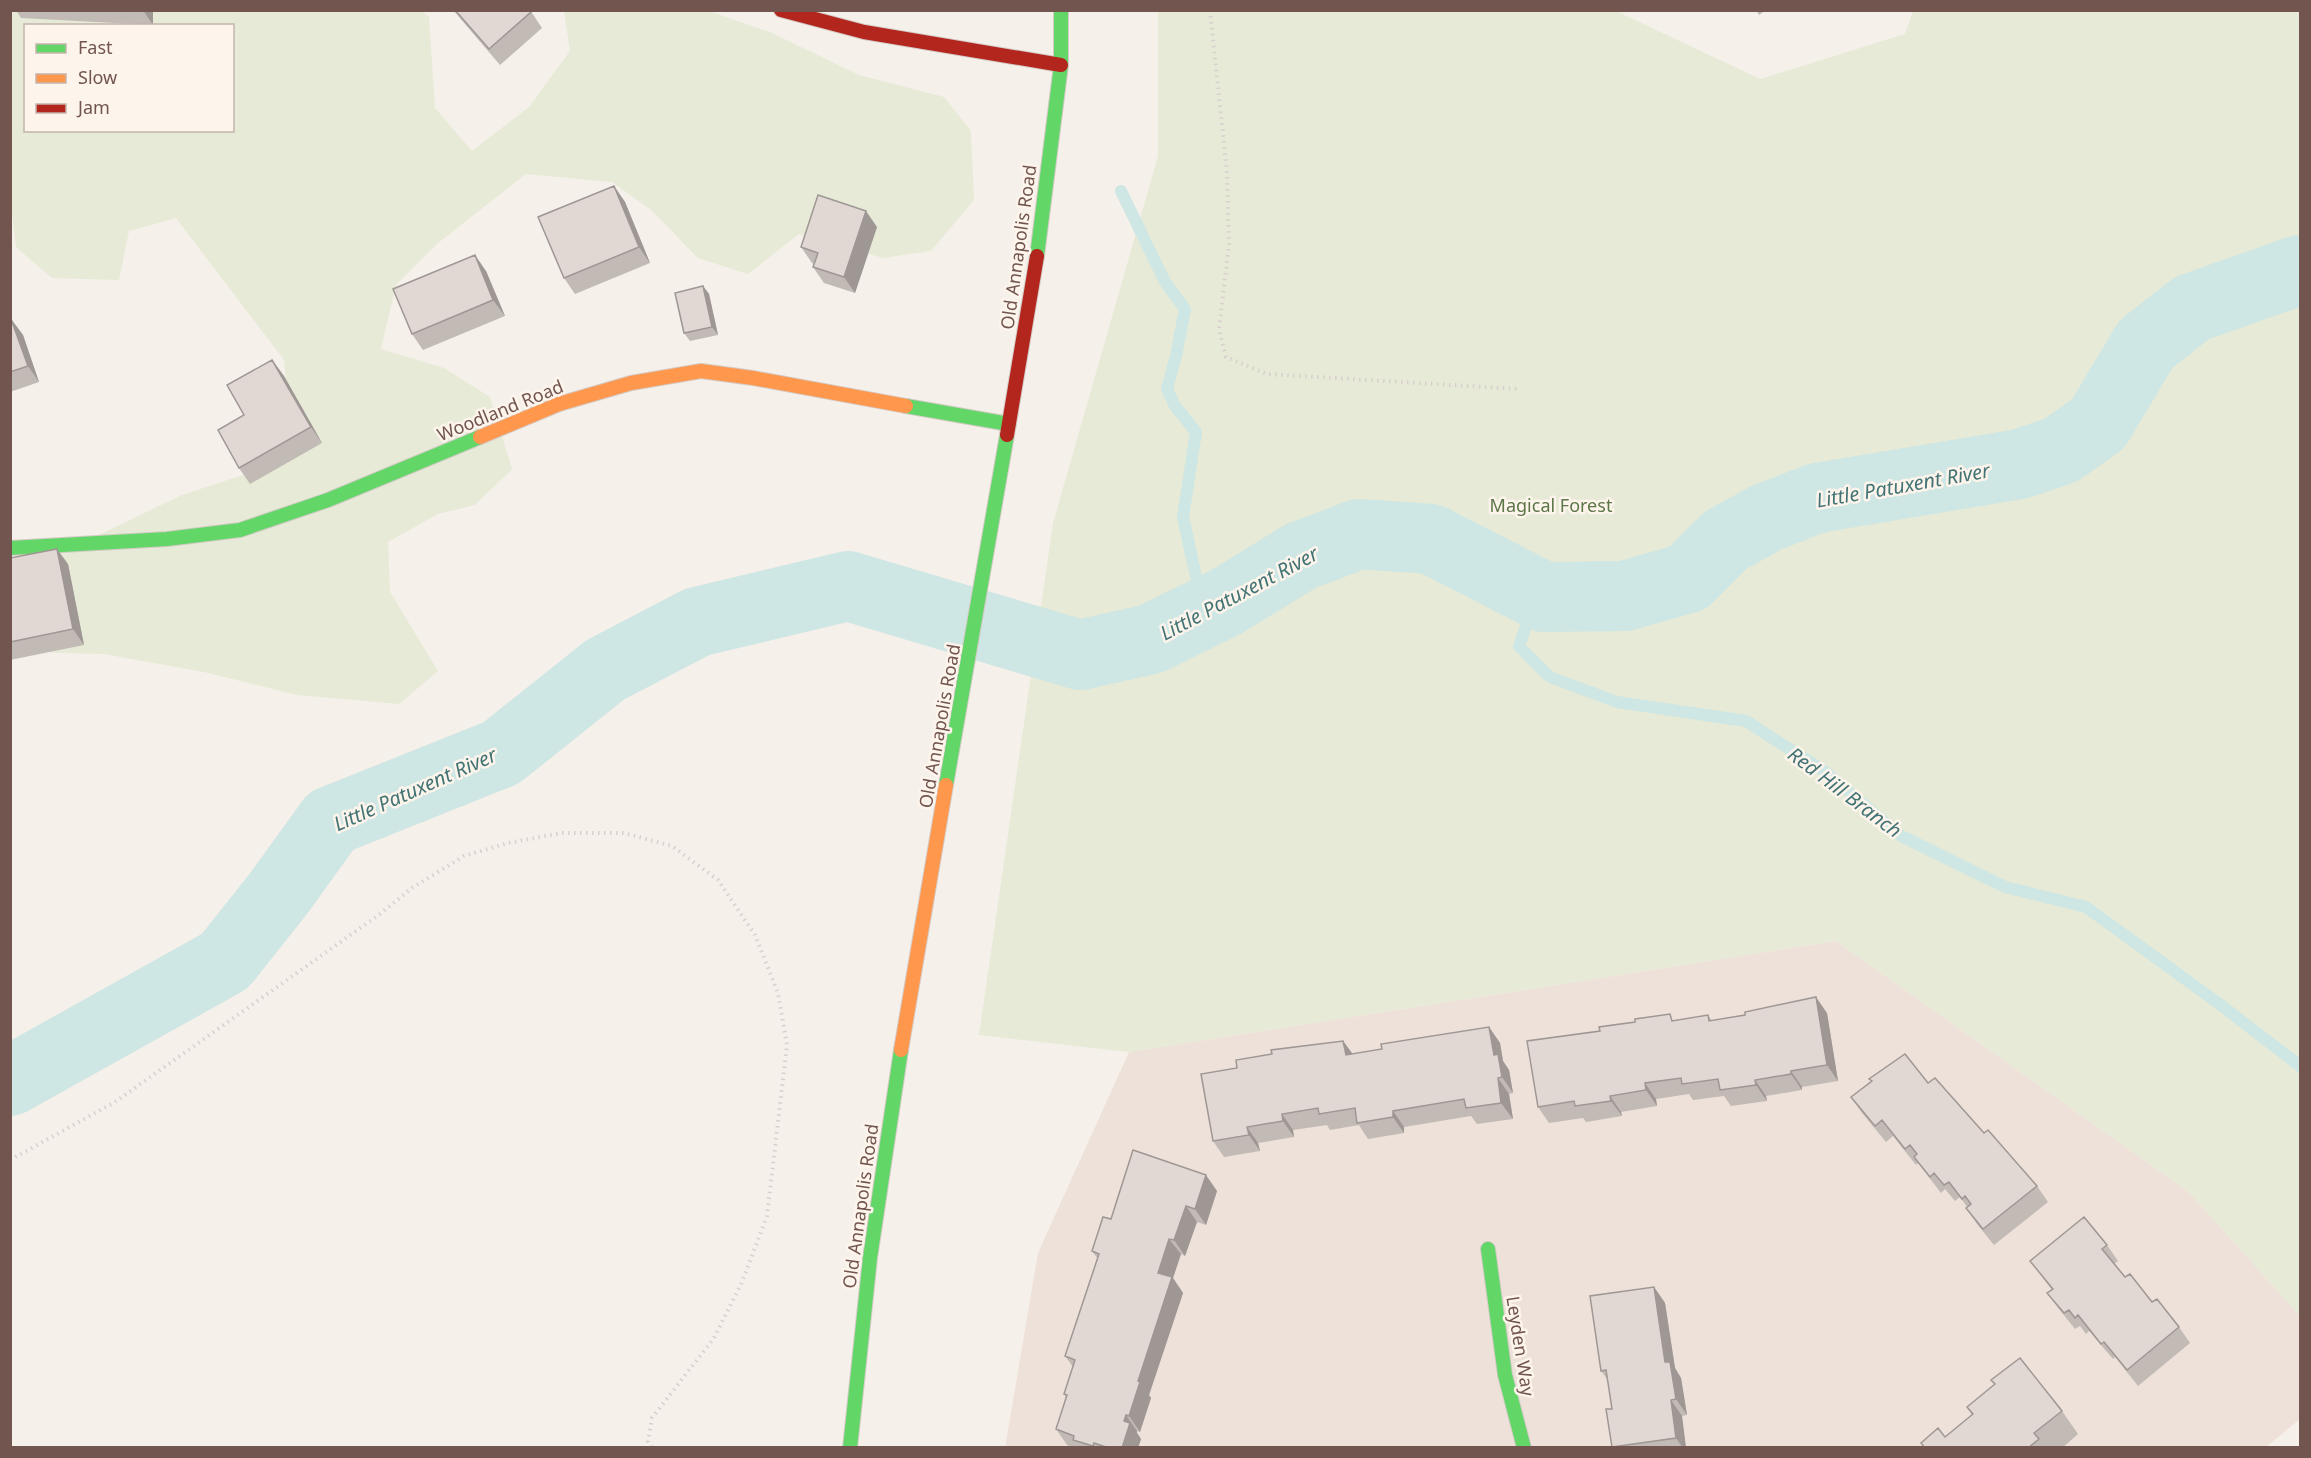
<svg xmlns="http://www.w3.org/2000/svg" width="2311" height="1458" font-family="'Noto Sans',sans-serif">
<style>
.residential{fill:#eee1d9}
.green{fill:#e6ead6;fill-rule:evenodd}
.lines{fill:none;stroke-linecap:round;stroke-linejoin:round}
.stream{stroke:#cee6e4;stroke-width:12}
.river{stroke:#cee6e4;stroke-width:70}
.fast-casing{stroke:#d4cbc7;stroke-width:16}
.slow-casing{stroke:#d4cbc7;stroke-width:16}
.jam-casing{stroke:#d4cbc7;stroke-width:16}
.path{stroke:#d9d0ce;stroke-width:4;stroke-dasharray:1.5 4.5;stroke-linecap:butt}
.fast{stroke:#63d668;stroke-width:14}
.slow{stroke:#ff974d;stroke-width:14}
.jam{stroke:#b3261e;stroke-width:14}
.wall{fill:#c2bab5}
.shaded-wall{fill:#9e9794}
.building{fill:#e2d8d3;stroke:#9e9794;stroke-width:1.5}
.labels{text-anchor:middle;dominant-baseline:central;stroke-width:5;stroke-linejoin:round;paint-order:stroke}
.street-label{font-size:18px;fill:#71554e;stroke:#fdf4ec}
.park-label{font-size:18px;fill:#5c7647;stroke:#fdf4ec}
.water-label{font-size:20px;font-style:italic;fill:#437475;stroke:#fdf4ec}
</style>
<rect width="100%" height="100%" fill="#f6f0ea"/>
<!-- residential -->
<path class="residential" d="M1836 941 2189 1192 2300 1316V1419L2266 1447 1005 1448 1038 1253 1129 1052Z"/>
<!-- green -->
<path class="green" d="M10 11H421L429 17 435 108 472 151 529 107 570 51 564 11H709L772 33 859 75 944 97 971 131 974 200 931 251 883 258 799 234 748 274 698 258 651 210 612 182 526 174 438 243 396 285 381 349 444 368 490 397 512 469 475 505 438 514 388 542 390 592 438 671 399 704 297 695 204 672 104 654 53 653 15 604 55 556 182 495 255 471 292 436 284 360 176 218 129 231 119 280 52 278 16 247 10 198ZM26 26H232V130H26Z
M1158 11H1616L1760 79 1905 34 1913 11H2300V1316L2189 1192 1836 941 1129 1052 979 1035 1053 523 1158 156Z"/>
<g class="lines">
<!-- stream -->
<path class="stream" d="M1121 191 1165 282 1185 309 1176 356 1167 389 1175 406 1196 432 1183 517 1204 613
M1523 587 1527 623 1519 646 1550 677 1617 702 1746 721 1827 773 1901 836 2005 887 2086 907 2218 1003 2300 1066"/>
<!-- river -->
<path class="river" d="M10 1081 225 961 279 893 331 821 501 753 605 670 697 622 848 586 1080 655 1151 639 1226 602 1301 556 1359 534 1431 539 1544 597 1625 596 1688 578 1726 540 1766 518 1817 498 2020 464 2061 450 2098 424 2146 344 2192 308 2300 270"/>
<defs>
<path id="fast" d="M1037 256 1061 65V10
M906 406 1009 424
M10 548 167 539 240 530 328 500 480 437
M946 785 1007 435
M1488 1249 1505 1375 1524 1448
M850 1448 870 1258 901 1050"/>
<path id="slow" d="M480 437 559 404 631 383 701 371 753 378 906 406
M901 1050 946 785"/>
<path id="jam" d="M781 10 864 32 1061 65
M1007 435 1037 256"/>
</defs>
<!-- fast casing -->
<use href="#fast" class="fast-casing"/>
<!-- slow casing -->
<use href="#slow" class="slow-casing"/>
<!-- jam casing -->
<use href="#jam" class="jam-casing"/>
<!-- path -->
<path class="path" d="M1210 10 1227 173 1229 244 1219 330 1226 357 1267 374 1519 389
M10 1160 115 1102 380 914 412 888 464 856 508 843 561 833H624L672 846 718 880 755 935 778 993 787 1045 767 1216 742 1282 714 1338 652 1418 648 1442 652 1448"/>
<!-- fast -->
<use href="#fast" class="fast"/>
<!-- slow -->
<use href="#slow" class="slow"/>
<!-- jam -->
<use href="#jam" class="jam"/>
</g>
<!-- wall -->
<path class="wall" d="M16 10H153V25L21 18Z
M453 10H530L542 28 500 65Z
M1756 10H1766L1759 15Z
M614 186 625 202 650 263 575 294 564 278Z
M877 227 855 293 824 283 813 267 814 264 812 263 801 247Z
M486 271 505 316 423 350 412 334Z
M703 286 709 294 718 335 690 341 684 333Z
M11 319 23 335 39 382 10 392V320Z
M272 360 284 376 322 443 250 484 239 468 244 415Z
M10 558 68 564 84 645 10 660Z
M1827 1013 1838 1081 1802 1087V1090L1766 1096 1767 1101 1731 1106 1724 1096 1693 1100 1689 1094 1656 1099 1657 1106 1621 1112 1622 1116 1586 1122 1583 1118 1549 1123 1538 1107 1675 1021 1708 1015 1712 1021 1745 1015Z
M1489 1027 1500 1043 1503 1061 1509 1070 1513 1093 1509 1094 1513 1119 1477 1124 1471 1116 1404 1127V1133L1368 1139 1359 1125 1330 1130 1327 1125 1293 1130 1294 1137 1258 1143 1260 1151 1224 1157 1213 1141 1237 1068 1343 1041 1352 1054 1382 1049Z
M1869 1079 1928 1083 1984 1133 2037 1186 2048 1202 1994 1245 1977 1224 1966 1208 1967 1207 1960 1197 1955 1201 1945 1189 1941 1193 1918 1163 1916 1165 1893 1136 1886 1142 1862 1113 1851 1097 1871 1081Z
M1217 1191 1206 1225 1197 1222 1185 1256 1181 1254 1173 1278 1183 1293 1149 1395 1151 1398 1140 1432 1137 1431V1433L1141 1439 1138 1448H1073L1067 1445 1056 1429 1066 1398 1064 1394 1073 1367 1065 1356 1098 1259 1092 1251 1111 1219Z
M2107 1245 2118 1261 2114 1264 2125 1277 2179 1327 2190 1343 2138 1386 2115 1357 2113 1359 2089 1331 2086 1334 2080 1326 2075 1329 2059 1309 2047 1293 2052 1290 2030 1261Z
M1654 1287 1665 1303 1675 1368 1681 1378 1687 1415 1682 1416 1686 1448H1612L1606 1409H1612L1608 1380 1601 1371Z
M1991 1380 2062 1411 2078 1434 2062 1448H1921L1945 1437 1972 1415 1967 1407 1995 1385Z"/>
<!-- shaded-wall -->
<path class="shaded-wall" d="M143 10H153V25Z
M614 186 625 202 650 263 639 247Z
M866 211 877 227 855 293 844 277Z
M475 255 486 271 505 316 493 300Z
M703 286 709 294 718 335 712 327Z
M11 319 23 335 39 382 28 366Z
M272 360 284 376 322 443 311 427Z
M57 549 68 564 84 645 73 629Z
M1816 997 1827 1013 1838 1081 1827 1065Z
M1489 1027 1500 1043 1503 1061 1509 1070 1513 1093 1502 1077 1494 1055Z
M1343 1041 1355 1057 1346 1055Z
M1791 1071 1802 1087V1090L1791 1074Z
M1498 1078 1509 1094 1513 1119 1501 1103Z
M1755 1080 1766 1096 1767 1101 1756 1085Z
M1645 1083 1656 1099 1657 1106 1646 1090Z
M1610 1096 1621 1112 1622 1116 1611 1101Z
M1393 1111 1404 1127V1133L1393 1117Z
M1282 1114 1293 1130 1294 1137 1283 1121Z
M1247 1127 1258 1143 1260 1151 1249 1135Z
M1206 1175 1217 1191 1206 1225 1195 1209Z
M1186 1206 1197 1222 1185 1256 1174 1240Z
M1169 1239 1181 1254 1173 1278 1183 1293 1149 1395 1151 1398 1140 1432 1129 1416 1138 1381 1158 1273Z
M1654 1287 1665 1303 1675 1368 1681 1378 1687 1415 1676 1399 1665 1362Z
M1671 1400 1682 1416 1686 1448H1683L1676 1438Z
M1126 1415 1137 1431V1433L1141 1439 1138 1448H1122L1124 1421Z"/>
<!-- building -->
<path class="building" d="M455 10H530L531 12 489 49Z
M614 186 639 247 564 278 538 217Z
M818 195 866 211 844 277 813 267 818 253 801 247Z
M475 255 493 300 412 334 393 289Z
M703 286 712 327 684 333 675 293Z
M11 319 28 366 10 372V320Z
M272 360 311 427 239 468 218 430 244 415 227 385Z
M57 549 73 629 10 642V558Z
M1816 997 1827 1065 1791 1071V1074L1755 1080 1756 1085 1720 1090 1718 1079 1682 1084 1681 1078 1645 1083 1646 1090 1610 1096 1611 1101 1575 1106 1574 1101 1538 1107 1527 1041 1600 1031 1599 1027 1635 1022V1019L1670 1014 1672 1021 1708 1015 1709 1021 1745 1015V1012Z
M1489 1027 1494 1055 1498 1054 1502 1077 1498 1078 1501 1103 1466 1108 1464 1099 1393 1111V1117L1357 1123 1355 1108 1319 1114 1318 1108 1282 1114 1283 1121 1247 1127 1249 1135 1213 1141 1201 1074 1237 1068 1236 1060 1272 1054 1271 1050 1343 1041 1346 1055 1382 1049 1381 1044Z
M1905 1054 1928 1083 1935 1078 1984 1133 1988 1130 2037 1186 1983 1229 1966 1208 1971 1204 1965 1196 1962 1199 1949 1182 1944 1185 1934 1173 1930 1177 1914 1157 1917 1154 1910 1145 1905 1149 1882 1120 1875 1126 1851 1097 1872 1081 1869 1079Z
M1133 1150 1206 1175 1195 1209 1186 1206 1174 1240 1169 1239 1158 1273 1172 1277 1138 1381 1140 1382 1129 1416 1126 1415 1124 1421 1130 1423 1122 1448H1109L1094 1443 1093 1446 1073 1440 1074 1436 1056 1429 1067 1395 1064 1394 1075 1360 1065 1356 1099 1254 1092 1251 1103 1217 1111 1219Z
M2084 1217 2107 1245 2102 1249 2125 1277 2130 1274 2152 1302 2157 1299 2179 1327 2127 1370 2104 1342 2101 1344 2078 1315 2075 1318 2069 1310 2064 1313 2047 1293 2053 1289 2030 1261Z
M1654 1287 1665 1362H1670L1676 1399 1671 1400 1676 1438 1612 1447 1606 1409H1612L1606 1370 1601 1371 1590 1296Z
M2020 1358 2062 1411 2034 1433 2039 1439 2028 1448H1921L1923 1445 1921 1443 1938 1428 1945 1437 1973 1414 1967 1407 1995 1384 1991 1380Z"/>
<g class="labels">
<!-- street labels -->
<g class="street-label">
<text transform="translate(1018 247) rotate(-82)">Old Annapolis Road</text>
<text transform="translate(500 410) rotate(-22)">Woodland Road</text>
<text transform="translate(939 726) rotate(-80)">Old Annapolis Road</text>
<text transform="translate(860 1206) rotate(-82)">Old Annapolis Road</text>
<text transform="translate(1521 1346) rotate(81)">Leyden Way</text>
</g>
<!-- park labels -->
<g class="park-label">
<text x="1551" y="505">Magical Forest</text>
</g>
<!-- water labels -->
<g class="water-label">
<text transform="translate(1903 485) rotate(-10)">Little Patuxent River</text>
<text transform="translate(1239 593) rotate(-28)">Little Patuxent River</text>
<text transform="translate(415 789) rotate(-24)">Little Patuxent River</text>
<text transform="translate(1845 792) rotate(37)">Red Hill Branch</text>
</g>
</g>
<!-- border -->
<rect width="2311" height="1458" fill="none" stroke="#71554e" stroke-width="24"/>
<!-- legend -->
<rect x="24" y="24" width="210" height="108" fill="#fdf4ec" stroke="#c5b4ad" stroke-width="1.5"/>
<rect x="36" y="44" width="30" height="9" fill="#63d668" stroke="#c5b4ad" stroke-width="1.5"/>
<text x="78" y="54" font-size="18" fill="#71554e">Fast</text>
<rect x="36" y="74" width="30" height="9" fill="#ff974d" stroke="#c5b4ad" stroke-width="1.5"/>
<text x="78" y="84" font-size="18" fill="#71554e">Slow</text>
<rect x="36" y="104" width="30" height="9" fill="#b3261e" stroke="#c5b4ad" stroke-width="1.5"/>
<text x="78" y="114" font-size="18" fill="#71554e">Jam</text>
</svg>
